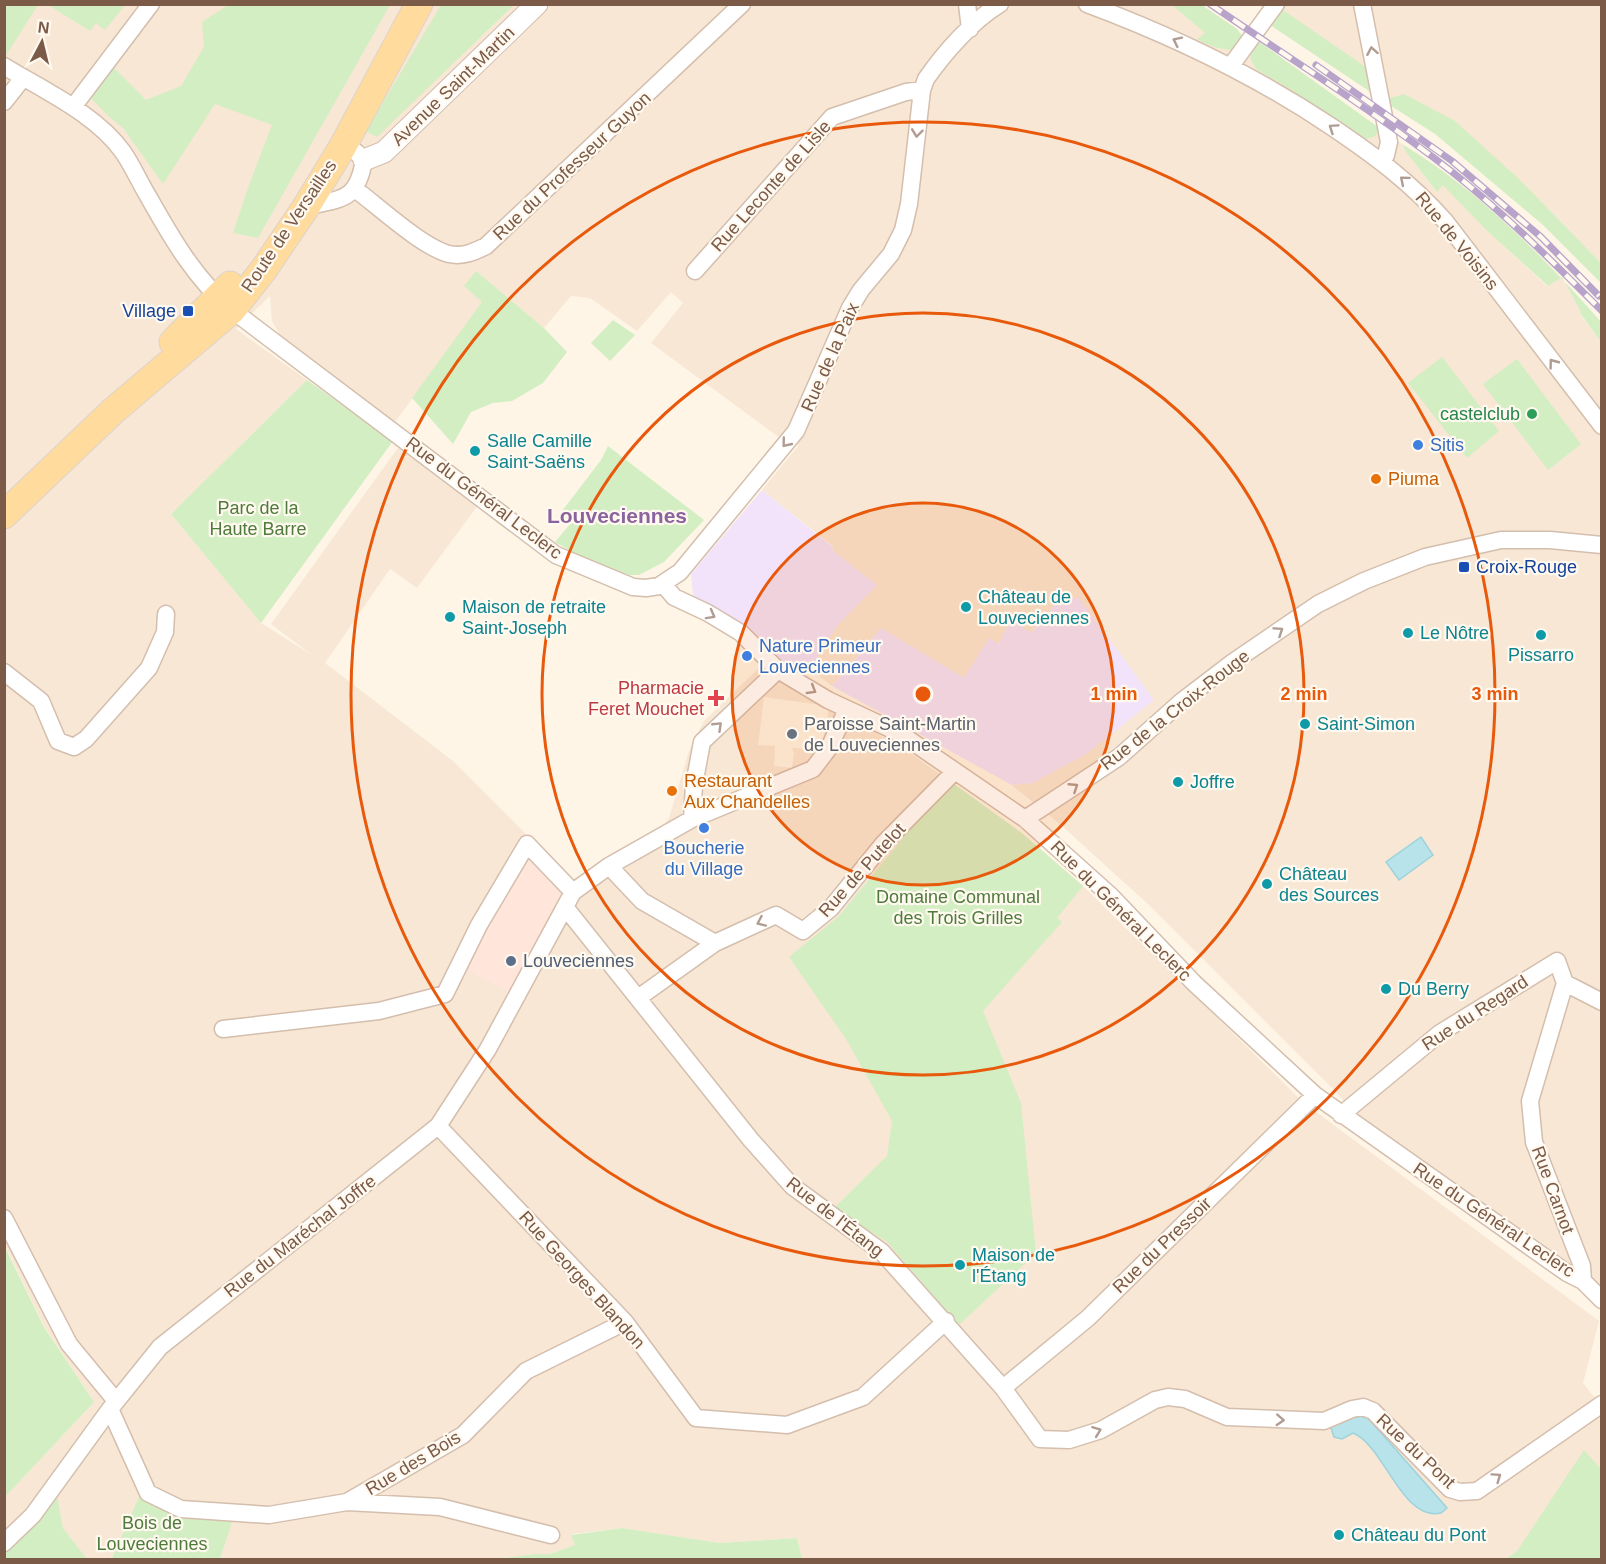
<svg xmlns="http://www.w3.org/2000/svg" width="1606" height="1564" font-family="Helvetica,sans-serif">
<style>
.residential{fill:#f7e7d4}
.commercial{fill:#ffe5da}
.education{fill:#f2e3fb}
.green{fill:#d4eec3}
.water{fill:#b8e3ea;stroke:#9dd3dd;stroke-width:1.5}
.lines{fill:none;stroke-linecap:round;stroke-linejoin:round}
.minor-casing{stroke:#d4bead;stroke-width:19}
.tertiary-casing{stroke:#d4bead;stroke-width:23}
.primary-casing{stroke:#ddd4cf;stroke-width:29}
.minor{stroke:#fff;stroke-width:16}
.tertiary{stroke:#fff;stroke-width:21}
.primary{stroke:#ffdb9d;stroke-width:27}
.rail-casing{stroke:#b8a3ca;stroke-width:7}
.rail{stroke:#fff9ef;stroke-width:4.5;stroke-dasharray:14;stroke-linecap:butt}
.oneway{stroke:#b09c91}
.ring{fill:none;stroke:#e8590c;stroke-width:3}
.transit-dot{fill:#1a4fb4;stroke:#fff9ef;stroke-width:2}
.leisure-dot{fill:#2e9e5b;stroke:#fff9ef;stroke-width:2}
.shop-dot{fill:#3f7fe0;stroke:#fff9ef;stroke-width:2}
.culture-dot{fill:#0f9aa8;stroke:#fff9ef;stroke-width:2}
.food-dot{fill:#e8710a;stroke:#fff9ef;stroke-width:2}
.health-dot{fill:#e0444e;stroke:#fff9ef;stroke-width:2}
.worship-dot{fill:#6b7280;stroke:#fff9ef;stroke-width:2}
.service-dot{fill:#5c6f8a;stroke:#fff9ef;stroke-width:2}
.labels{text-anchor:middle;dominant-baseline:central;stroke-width:4.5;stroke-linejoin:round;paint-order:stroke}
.street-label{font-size:18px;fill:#7b5a48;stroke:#fff9ef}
.transit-label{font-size:18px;fill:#164399;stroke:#fff9ef;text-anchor:end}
.leisure-label{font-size:18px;fill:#27864d;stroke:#fff9ef;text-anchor:end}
.culture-label{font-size:18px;fill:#0d838f;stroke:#fff9ef;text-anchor:start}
.shop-label{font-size:18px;fill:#366cbe;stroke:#fff9ef;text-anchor:start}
.food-label{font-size:18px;fill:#c56008;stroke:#fff9ef;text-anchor:start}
.park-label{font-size:18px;fill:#4e7b3c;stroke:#fff9ef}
.health-label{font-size:18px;fill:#be3a42;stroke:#fff9ef;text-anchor:end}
.worship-label{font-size:18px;fill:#5b616d;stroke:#fff9ef;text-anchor:start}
.service-label{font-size:18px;fill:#4e5e75;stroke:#fff9ef;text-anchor:start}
.quarter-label{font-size:21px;font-weight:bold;fill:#8b639e;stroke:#fff9ef}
.centre{fill:#e8590c;stroke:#fff9ef;stroke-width:3}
.ring-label{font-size:18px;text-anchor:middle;font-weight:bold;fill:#e8590c;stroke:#fff9ef;stroke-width:4.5;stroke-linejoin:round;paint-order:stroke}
</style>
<rect width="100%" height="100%" fill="#fef5e6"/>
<!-- residential -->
<path class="residential" d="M1263 4 1601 5V263L1520 180 1388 99 1283 10 1270 25 1258 16Z
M5 5H441L376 137 514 5H1172L1206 33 1255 44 1256 69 1290 89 1378 127 1402 144 1406 152 1436 191 1443 184 1486 230 1547 286 1561 277 1582 312 1580 314 1601 342V1288L1359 1118 1334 1090 1149 905 1062 826 1012 785 1033 783 1042 618 1031 633 1007 630 998 644 989 638 964 678 881 628 832 686 810 669 837 626 877 585 832 550 834 547 762 490 799 445 780 438 651 343 683 303 671 292 637 331 590 298 571 296 544 328 476 271 483 302 395 422 288 350 272 321 270 296 236 329 307 380 171 514 261 623 312 655 271 624 400 445 478 505 417 588 390 569 325 663 453 761 550 858 570 881 639 840 657 834 669 818 689 751 704 721 762 665 822 705 764 697 758 745 775 746 774 766 792 768 794 753 792 748 821 750 829 708 903 748 1020 832 1083 886 1304 1103 1599 1321 1583 1383 1601 1406V1559L802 1560 797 1538 720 1543 622 1528 572 1534 576 1545 550 1554H534L497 1559 220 1560 231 1522 179 1518 140 1494 111 1559H87L63 1528 57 1495 5 1547V1497L94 1402 44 1326 5 1245Z"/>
<!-- commercial -->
<path class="commercial" d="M522 857H530L563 898 511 993 466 970Z"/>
<!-- education -->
<path class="education" d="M762 490 834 548 832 550 877 585 837 626 810 669 801 661 792 671 738 625 693 595 691 574Z
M1065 598H1079L1154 700 1086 754 1033 783 1012 785 832 686 881 628 964 678 989 638 999 644 1011 619 1031 633 1058 601Z"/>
<!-- green -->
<path class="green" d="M4 5H38L5 57 4 56Z
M48 5H125L105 30 96 23 90 31Z
M228 5H390L258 238 233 233 249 185 272 125 215 104 163 184 123 128 108 116 91 98 111 65 146 100 181 86 204 47 202 22Z
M441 5H514L377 137 366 131Z
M1172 5H1202L1237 29 1244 38 1233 50C1219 49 1209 46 1197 39L1205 33Z
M1283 10 1370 70 1372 93 1270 25Z
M1261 43 1378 127 1376 136 1366 139 1290 89 1256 69 1250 58 1255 44Z
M1404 94 1455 121 1520 180 1601 263V283L1543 225 1435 134 1388 104 1387 99Z
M1402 144C1476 188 1545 258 1601 322V342L1580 313 1581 312 1562 277 1548 286 1486 230 1443 185 1437 192 1406 152Z
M476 271 544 328 567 352 543 383 512 401 493 403 471 412 453 444 412 398 482 302 464 286Z
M613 320 635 335 610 361 591 343Z
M1442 357 1499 431 1467 458 1408 383Z
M1517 359 1581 444 1548 470 1483 384Z
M307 380 393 441 261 623 171 514Z
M608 446 704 520 664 562 639 575H629L578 555 555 542 571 523 559 515 601 460Z
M950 781 1023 834 1083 886 1057 918 1062 922 983 1011 1021 1103 1036 1253 959 1325 887 1242 834 1208 887 1156 892 1121 846 1039 789 957 839 916Z
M4 1245 44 1327 94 1402 5 1497Z
M1584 1450 1601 1469V1559H1506L1517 1551Z
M140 1494 179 1518 232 1522 220 1559 111 1560Z
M57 1495 63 1528 87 1559 5 1560V1547Z
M622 1528 720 1543 797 1538 802 1559H497L534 1554H550L575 1545 571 1535Z"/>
<!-- water -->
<path class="water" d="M1421 837 1433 855 1399 880 1386 862Z
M1355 1415 1368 1418 1447 1508 1441 1513C1402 1522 1384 1445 1353 1433L1342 1439 1334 1437 1331 1428 1339 1420Z"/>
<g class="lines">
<defs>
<path id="minor" d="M967 4 970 29
M1087 4C1173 36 1256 76 1332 127 1375 156 1410 182 1445 221L1602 426
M1362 4 1389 142 1386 155 1382 161
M4 66C43 90 96 114 123 152 132 165 139 181 148 196 171 237 195 279 232 310L556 555 633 587 646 588 659 586 680 572 796 431 850 308 861 290 891 254 903 230 909 204 922 90 926 79C944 53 972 21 1000 4
M1230 67 1276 4
M4 102 23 78
M73 107 151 4
M355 189C379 207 422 247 449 254 463 257 474 252 486 246L742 4
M306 207C341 198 357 202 364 160L356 152 343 146
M695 271 832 117 906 92 922 90
M663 584 674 597 708 613 741 633 778 670 828 700 901 734 1025 819 1111 896 1194 983 1315 1095 1567 1273 1583 1281 1602 1300
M4 672 41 701 58 741 74 747 86 739 149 668 165 632 166 614
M692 819 694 785 702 742 778 670
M1025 819 1119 757 1182 701 1233 662 1318 604 1364 581 1425 557 1501 540H1550L1602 545
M609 866 642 901 715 943 776 915 803 931 831 908 883 844 955 771
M565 907 751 1140 792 1186 882 1252 1003 1388 1040 1439 1069 1440 1101 1430 1155 1400 1168 1397 1185 1399 1227 1417 1324 1421 1352 1409 1363 1407 1373 1411 1450 1489 1460 1492 1477 1491 1602 1404
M1565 983 1602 1002
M638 998 715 943
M223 1029 379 1011 445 994 479 925 527 844 573 892
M1341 1115 1440 1033 1557 961 1565 983 1530 1101 1534 1142 1582 1266 1583 1281
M438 1126 625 1322 696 1418 787 1425 863 1397 946 1321
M4 1218 69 1344 116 1401
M1003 1388 1088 1318 1315 1095
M110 1409 148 1493 181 1509 269 1515 347 1502 440 1507 551 1535
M347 1502 463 1435 526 1371 625 1322
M4 1543 33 1515 110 1409 160 1347 438 1126 488 1049 573 892 609 866 692 819 813 769 829 748 847 709"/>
<path id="tertiary" d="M364 160 384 152 537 4"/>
<path id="primary" d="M173 342 230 285
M4 515 113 411 232 310 264 269 306 207 343 146 419 4"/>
</defs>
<!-- minor casing -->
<use href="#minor" class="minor-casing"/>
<!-- tertiary casing -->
<use href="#tertiary" class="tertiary-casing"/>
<!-- primary casing -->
<use href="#primary" class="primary-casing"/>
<!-- minor -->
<use href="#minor" class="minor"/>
<!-- tertiary -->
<use href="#tertiary" class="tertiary"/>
<!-- primary -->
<use href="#primary" class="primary"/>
<defs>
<path id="rail" d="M1210 4C1290 59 1374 111 1451 171 1505 214 1553 262 1602 311
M1316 65 1452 161 1541 237 1599 296"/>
</defs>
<!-- rail casing -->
<use href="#rail" class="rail-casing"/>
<!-- rail -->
<use href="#rail" class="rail"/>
</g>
<!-- one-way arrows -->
<defs><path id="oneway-chevron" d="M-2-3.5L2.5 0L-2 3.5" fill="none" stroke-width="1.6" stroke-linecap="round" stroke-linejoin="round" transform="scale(1.5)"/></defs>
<g class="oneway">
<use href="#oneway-chevron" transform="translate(1177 41) rotate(-154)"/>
<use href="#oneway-chevron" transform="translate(1372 51) rotate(-100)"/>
<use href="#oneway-chevron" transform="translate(1333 128) rotate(-146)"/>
<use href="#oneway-chevron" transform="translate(917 133) rotate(97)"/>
<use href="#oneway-chevron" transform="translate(1404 180) rotate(-140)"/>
<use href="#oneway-chevron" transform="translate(1553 363) rotate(-127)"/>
<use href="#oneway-chevron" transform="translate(786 443) rotate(129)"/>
<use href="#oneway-chevron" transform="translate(711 615) rotate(29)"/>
<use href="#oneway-chevron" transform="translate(1279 631) rotate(-34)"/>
<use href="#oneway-chevron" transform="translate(812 690) rotate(31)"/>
<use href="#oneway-chevron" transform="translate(718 726) rotate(-44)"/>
<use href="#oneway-chevron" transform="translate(1074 787) rotate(-33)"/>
<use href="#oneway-chevron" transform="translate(761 922) rotate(156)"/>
<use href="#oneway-chevron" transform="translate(1280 1420) rotate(3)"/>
<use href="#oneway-chevron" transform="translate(1097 1431) rotate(-21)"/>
<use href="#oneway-chevron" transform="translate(1497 1477) rotate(-35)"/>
</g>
<!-- distance rings -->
<circle cx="923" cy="694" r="191" fill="#e8590c" fill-opacity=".12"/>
<g class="ring">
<circle cx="923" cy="694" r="191"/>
<circle cx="923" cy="694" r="381"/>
<circle cx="923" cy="694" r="572"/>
</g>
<!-- markers -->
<g class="transit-dot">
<rect x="182" y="305" width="12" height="12" rx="3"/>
<rect x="1458" y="561" width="12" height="12" rx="3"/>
</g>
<circle class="leisure-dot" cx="1532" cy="414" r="6"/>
<g class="shop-dot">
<circle cx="1418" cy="445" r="6"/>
<circle cx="747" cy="656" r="6"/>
<circle cx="704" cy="828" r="6"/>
</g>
<g class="culture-dot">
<circle cx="475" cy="451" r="6"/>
<circle cx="966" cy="607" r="6"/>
<circle cx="450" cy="617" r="6"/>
<circle cx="1408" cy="633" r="6"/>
<circle cx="1541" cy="635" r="6"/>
<circle cx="1305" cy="724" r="6"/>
<circle cx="1178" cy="782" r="6"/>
<circle cx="1267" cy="884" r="6"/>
<circle cx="1386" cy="989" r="6"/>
<circle cx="960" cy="1265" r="6"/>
<circle cx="1339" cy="1535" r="6"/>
</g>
<g class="food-dot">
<circle cx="1376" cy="479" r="6"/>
<circle cx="672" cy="791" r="6"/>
</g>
<path class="health-dot" d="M713 689h6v6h6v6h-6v6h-6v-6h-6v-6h6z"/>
<circle class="worship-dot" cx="792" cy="734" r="6"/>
<circle class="service-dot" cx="511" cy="961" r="6"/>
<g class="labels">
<!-- street labels -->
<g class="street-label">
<text transform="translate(453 86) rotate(-44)">Avenue Saint-Martin</text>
<text transform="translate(572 166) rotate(-43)">Rue du Professeur Guyon</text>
<text transform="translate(771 186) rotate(-48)">Rue Leconte de Lisle</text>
<text transform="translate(289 226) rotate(-56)">Route de Versailles</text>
<text transform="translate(1457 241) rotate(51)">Rue de Voisins</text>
<text transform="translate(830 357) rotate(-66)">Rue de la Paix</text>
<text transform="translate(484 498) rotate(37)">Rue du Général Leclerc</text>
<text transform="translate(1175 710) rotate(-38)">Rue de la Croix-Rouge</text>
<text transform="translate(862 870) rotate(-48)">Rue de Putelot</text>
<text transform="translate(1121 911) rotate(45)">Rue du Général Leclerc</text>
<text transform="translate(1475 1013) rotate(-33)">Rue du Regard</text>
<text transform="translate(1553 1190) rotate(70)">Rue Carnot</text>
<text transform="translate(835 1217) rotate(38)">Rue de l'Étang</text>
<text transform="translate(1494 1220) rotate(34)">Rue du Général Leclerc</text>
<text transform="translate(300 1236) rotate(-38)">Rue du Maréchal Joffre</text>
<text transform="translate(1162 1245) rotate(-44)">Rue du Pressoir</text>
<text transform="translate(582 1280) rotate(48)">Rue Georges Blandon</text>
<text transform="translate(1416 1451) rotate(43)">Rue du Pont</text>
<text transform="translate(413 1463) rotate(-31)">Rue des Bois</text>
</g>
<!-- transit labels -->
<g class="transit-label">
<text x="176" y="311">Village</text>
<text x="1476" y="567" text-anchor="start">Croix-Rouge</text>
</g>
<!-- leisure labels -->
<g class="leisure-label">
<text x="1520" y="414">castelclub</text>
</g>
<!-- culture labels -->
<g class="culture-label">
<text x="487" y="441">Salle Camille<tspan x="487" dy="21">Saint-Saëns</tspan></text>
<text x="978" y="597">Château de<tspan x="978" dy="21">Louveciennes</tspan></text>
<text x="462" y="607">Maison de retraite<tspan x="462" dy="21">Saint-Joseph</tspan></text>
<text x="1420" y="633">Le Nôtre</text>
<text x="1541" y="655" text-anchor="middle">Pissarro</text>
<text x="1317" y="724">Saint-Simon</text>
<text x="1190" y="782">Joffre</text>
<text x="1279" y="874">Château<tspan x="1279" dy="21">des Sources</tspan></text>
<text x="1398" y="989">Du Berry</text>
<text x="972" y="1255">Maison de<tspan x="972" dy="21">l'Étang</tspan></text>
<text x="1351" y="1535">Château du Pont</text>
</g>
<!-- shop labels -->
<g class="shop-label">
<text x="1430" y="445">Sitis</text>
<text x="759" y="646">Nature Primeur<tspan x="759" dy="21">Louveciennes</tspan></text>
<text x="704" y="848" text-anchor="middle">Boucherie<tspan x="704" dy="21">du Village</tspan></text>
</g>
<!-- food labels -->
<g class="food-label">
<text x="1388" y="479">Piuma</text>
<text x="684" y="781">Restaurant<tspan x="684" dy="21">Aux Chandelles</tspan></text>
</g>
<!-- park labels -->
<g class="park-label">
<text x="258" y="508">Parc de la<tspan x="258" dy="21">Haute Barre</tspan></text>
<text x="958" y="897">Domaine Communal<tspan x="958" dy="21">des Trois Grilles</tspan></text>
<text x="152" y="1523">Bois de<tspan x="152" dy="21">Louveciennes</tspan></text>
</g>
<!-- health labels -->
<g class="health-label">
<text x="704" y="688">Pharmacie<tspan x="704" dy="21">Feret Mouchet</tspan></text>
</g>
<!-- worship labels -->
<g class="worship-label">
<text x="804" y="724">Paroisse Saint-Martin<tspan x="804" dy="21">de Louveciennes</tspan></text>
</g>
<!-- service labels -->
<g class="service-label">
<text x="523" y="961">Louveciennes</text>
</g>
<!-- quarter labels -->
<g class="quarter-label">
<text x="617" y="515">Louveciennes</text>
</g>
</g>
<circle cx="923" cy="694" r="9" class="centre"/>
<g class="ring-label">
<text x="1114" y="700">1 min</text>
<text x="1304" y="700">2 min</text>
<text x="1495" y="700">3 min</text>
</g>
<!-- border -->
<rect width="1606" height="1564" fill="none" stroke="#7b5a48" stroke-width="12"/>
<!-- north arrow -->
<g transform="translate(42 42) rotate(7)" stroke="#fff9ef" stroke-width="4.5" paint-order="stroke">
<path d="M0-4.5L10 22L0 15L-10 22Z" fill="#7b5a48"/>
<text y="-9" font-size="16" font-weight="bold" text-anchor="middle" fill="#7b5a48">N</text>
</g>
</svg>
